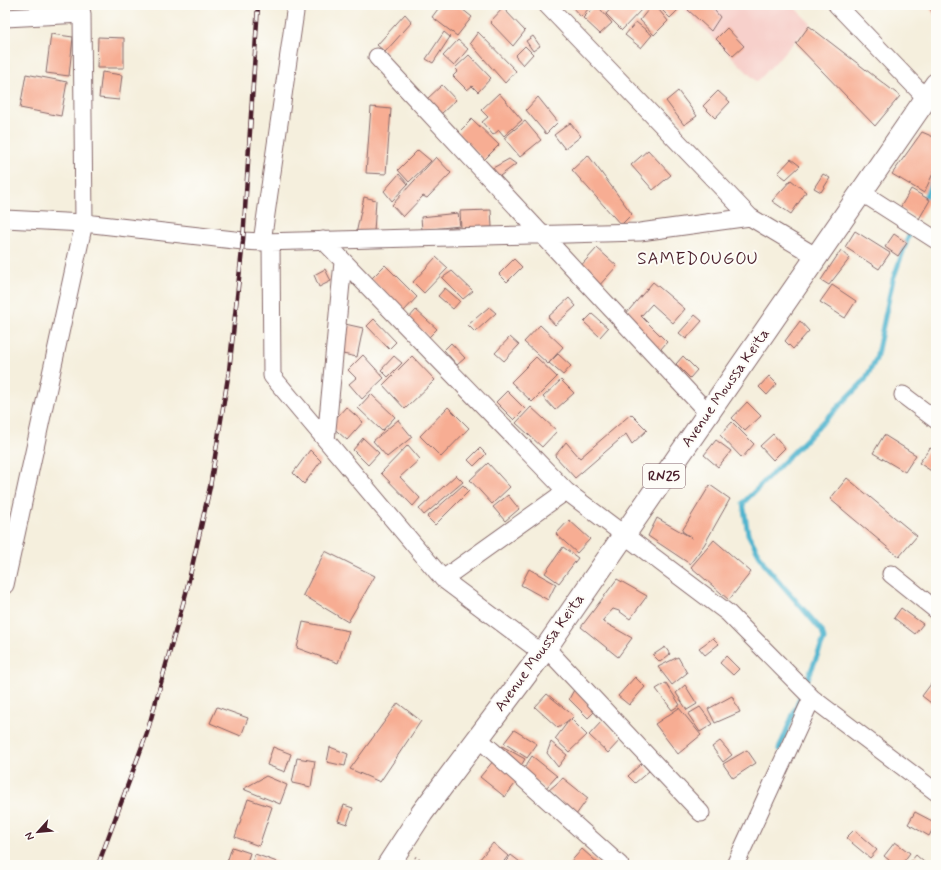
<svg xmlns="http://www.w3.org/2000/svg" width="941" height="870" font-family="Mynerve,sans-serif">
<style>
.built{fill:#f7d0cb}
.lines{fill:none;stroke-linecap:round;stroke-linejoin:round}
.stream{stroke:#4fb4ce;stroke-width:5}
.building{fill:#f7ad93}
.minor-casing{stroke:#866869;stroke-width:19}
.primary-casing{stroke:#866869;stroke-width:24}
.path{stroke:#866869;stroke-width:2.5;stroke-dasharray:1 3;stroke-linecap:butt}
.minor{stroke:#fff;stroke-width:17}
.primary{stroke:#fff;stroke-width:22}
.rail-casing{stroke:#4a1f2b;stroke-width:4.5}
.rail{stroke:#fdfcf7;stroke-width:3;stroke-dasharray:9;stroke-linecap:butt}
.labels{text-anchor:middle;dominant-baseline:central;stroke-width:4;stroke-linejoin:round;paint-order:stroke}
.shield{fill:#fdfcf7;stroke:#806168;stroke-width:1}
.shield-label{font-size:14px;font-weight:bold;fill:#4a1f2b}
.street-label{font-size:15px;fill:#4a1f2b;stroke:#fdfcf7}
.quarter-label{font-size:17px;letter-spacing:1px;fill:#4a1f2b;stroke:#fdfcf7}
</style>
<rect width="100%" height="100%" fill="#fdfcf7"/>
<filter id="ink" filterUnits="userSpaceOnUse"><feTurbulence type="fractalNoise" baseFrequency=".025" numOctaves="2"/><feDisplacementMap in="SourceGraphic" scale="8" xChannelSelector="R" yChannelSelector="G"/><feConvolveMatrix kernelMatrix="1 2 1 2 8 2 1 2 1" color-interpolation-filters="sRGB"/></filter>
<filter id="wash" filterUnits="userSpaceOnUse"><feTurbulence type="fractalNoise" baseFrequency=".012" numOctaves="4" result="noise"/><feDisplacementMap in="SourceGraphic" scale="16" xChannelSelector="R" yChannelSelector="G"/><feGaussianBlur stdDeviation="0.9" result="paint"/><feColorMatrix in="noise" values="0 0 0 0 0 0 0 0 0 0 0 0 0 0 0 0 0 1.4 0 .05"/><feComposite in="paint" operator="in"/></filter>
<g filter="url(#wash)">
<rect width="100%" height="100%" fill="#f5efdd"/>
<!-- built -->
<path class="built" d="M690 5H792L811 24 757 82 685 10Z"/>
<g class="lines">
<!-- stream -->
<path class="stream" d="M923 202 936 174
M779 749 824 639 822 631 765 565 748 534 743 503 865 380 876 359 893 279 912 227"/>
</g>
<g id="blocks">
<!-- building -->
<path class="building" d="M441 5H457L472 17 457 36 432 17Z
M574 5H592L581 17 572 7Z
M596 5H597L612 23 600 34 583 18Z
M614 5H639L642 9 622 30 606 14Z
M652 5H655L668 21 654 35 640 20Z
M657 5H682V6L670 18Z
M693 5H710L720 17 711 31 688 10Z
M716 5H725L720 9Z
M928 5H936V15L935 16Z
M503 8 525 31 513 46 490 22Z
M405 14 412 22 385 52 377 45Z
M636 22 652 35 641 48 625 35Z
M809 26 900 96 875 126 796 44Z
M727 28 744 46 733 56 716 39Z
M444 32 450 37 433 63 426 59Z
M478 32 516 71 505 83 470 43Z
M51 34 73 37 69 76 46 73Z
M533 36 540 46 533 51 526 41Z
M98 37 124 38V68H97Z
M458 40 468 49 454 66 443 56Z
M525 46 533 54 523 65 515 56Z
M469 55 491 78 478 92 472 86 467 90 453 76 458 71 455 68Z
M102 72 122 75 119 100 99 98Z
M26 74 67 82 61 116 20 108Z
M442 85 456 100 441 114 427 99Z
M678 91 697 116 684 125 666 101Z
M718 91 730 102 715 118 703 106Z
M499 93 522 120 504 136 499 130 493 135 482 122 488 117 481 110Z
M538 97 558 122 546 134 526 110Z
M371 107 391 109 386 174 366 173Z
M472 119 499 145 484 160 458 133Z
M525 121 541 140 520 157 504 138Z
M570 123 581 136 565 149 554 135Z
M922 132 936 138V167L924 193 892 174Z
M418 150 431 161 409 182 398 170Z
M648 150 671 175 653 190 631 165Z
M588 155 632 214 621 225 572 170Z
M436 157 451 173 427 198 423 196 403 217 392 205Z
M509 159 516 164 496 179 491 169Z
M791 159 800 166 786 179 778 173Z
M399 174 408 184 392 201 384 191Z
M823 174 830 178 821 192 814 188Z
M791 180 806 192 791 214 772 201Z
M911 189 930 200 919 219 900 208Z
M364 197 376 200 374 232 356 234Z
M491 210 492 227 461 228 460 211Z
M458 213 460 226 422 230 421 217Z
M855 231 890 253 879 269 845 247Z
M894 234 907 243 898 256 885 247Z
M597 248 617 266 596 289 576 271Z
M841 250 850 258 829 285 821 280Z
M436 257 448 268 424 293 413 282Z
M514 259 522 267 507 282 499 274Z
M385 265 417 297 404 311 371 279Z
M325 269 331 281 319 287 314 275Z
M452 271 473 291 463 299 442 278Z
M653 282 685 309 673 323 652 304 641 316 667 342 660 350 624 316Z
M832 285 856 301 845 318 820 302Z
M445 288 460 301 453 309 438 296Z
M569 298 576 306 555 325 548 317Z
M489 307 496 313 475 332 468 325Z
M416 310 437 329 429 337 408 319Z
M592 314 608 328 600 337 584 322Z
M695 315 702 321 686 339 679 333Z
M374 319 396 342 389 349 367 326Z
M800 321 809 331 793 349 785 341Z
M345 324 363 328 357 357 338 353Z
M540 325 563 347 548 364 524 342Z
M510 337 519 345 504 361 495 353Z
M451 343 465 358 457 365 444 350Z
M558 354 571 366 563 375 549 363Z
M363 355 384 378 362 399 349 384 356 378 348 370Z
M394 356 402 363 388 377 381 370Z
M412 356 435 380 405 409 383 385Z
M683 356 697 370 690 378 676 364Z
M536 357 557 377 532 402 511 382Z
M769 376 777 384 767 395 759 387Z
M561 380 574 393 555 410 543 397Z
M507 391 525 409 514 420 496 402Z
M371 394 395 417 382 431 358 408Z
M747 402 761 416 745 431 732 418Z
M346 407 363 422 347 440 330 425Z
M448 407 469 428 441 457 420 436Z
M531 407 557 431 542 447 516 423Z
M631 414 647 430 632 444 626 434 575 478 555 456 566 442 580 458Z
M398 420 412 437 387 457 373 441Z
M732 422 754 444 742 458 720 435Z
M773 434 785 448 773 460 760 446Z
M884 435 916 455 905 472 873 453Z
M363 438 379 453 368 465 353 450Z
M716 440 731 451 718 467 704 455Z
M408 445 420 459 400 477 420 498 413 506 381 473Z
M480 448 486 454 474 466 468 460Z
M930 448 936 451V474L919 463Z
M310 450 321 461 304 484 293 473Z
M488 463 510 487 492 504 470 480Z
M456 475 463 482 424 515 419 509Z
M847 478 917 536 899 557 830 499Z
M463 485 469 491 435 525 427 517Z
M710 485 730 499 704 545 690 564 648 536 657 518 692 538 682 531Z
M508 495 519 509 505 521 493 507Z
M569 520 590 539 577 553 556 534Z
M714 540 751 572 729 600 691 567Z
M563 547 578 558 559 583 545 573Z
M325 551 375 576 348 622 303 595Z
M529 569 556 584 548 600 521 585Z
M617 579 647 596 630 619 619 611 613 609 602 621 632 638 618 657 581 627Z
M901 608 923 624 915 634 894 618Z
M303 622 349 631 338 663 297 648Z
M713 638 719 644 705 655 699 648Z
M665 647 670 654 660 662 653 655Z
M726 656 739 669 733 675 720 663Z
M678 657 687 673 672 685 658 667Z
M635 677 645 687 629 705 618 696Z
M934 680 936 682 935 706 922 696Z
M666 683 680 705 672 710 656 689Z
M685 685 697 704 687 710 676 693Z
M575 688 595 711 588 718 569 699Z
M547 694 574 716 571 719 587 735 569 752 555 739 570 719 558 728 535 707Z
M732 696 740 712 715 723 708 709Z
M398 703 421 721 380 782 350 769Z
M217 707 248 718 241 736 210 723Z
M700 707 713 724 700 732 688 714Z
M679 708 701 735 678 754 655 724Z
M602 721 621 739 608 753 589 735Z
M514 730 537 744 527 758 504 743Z
M720 741 732 755 723 762 712 747Z
M551 742 567 755 558 767 547 753Z
M502 746 525 759 519 769 498 751Z
M273 747 291 754 285 772 267 765Z
M330 747 348 754 345 766 327 762Z
M747 750 756 763 733 778 723 764Z
M532 756 557 776 545 789 523 770Z
M297 758 315 761 311 787 292 783Z
M494 760 518 780 505 797 480 777Z
M642 763 649 771 635 783 628 776Z
M266 776 287 785 280 804 243 789Z
M563 778 588 798 576 815 548 791Z
M248 799 272 807 259 846 235 837Z
M344 805 353 808 347 824 338 821Z
M915 812 936 823 929 836 908 824Z
M854 830 877 850 870 858 846 838Z
M895 842 910 853 901 865H895L884 856Z
M493 843 508 856 501 865H475Z
M232 847 250 853 246 865H226Z
M582 849 600 865H568Z
M255 854 277 862 276 865H251Z
M511 855 524 865H503Z
M916 855 925 863 923 865H908Z"/>
</g>
</g>
<g filter="url(#ink)">
<use href="#blocks" fill-opacity="0" stroke="#866869" stroke-width="1"/>
<g class="lines">
<defs>
<path id="minor" d="M547 5 750 217
M837 5 926 98
M5 18 82 14
M377 57 708 413
M861 192 936 240
M5 219 84 223 243 241 262 242 640 232 750 217 817 257
M323 240 566 491 728 613 812 698 936 792
M262 242 296 5
M271 242 272 376 443 579 542 653
M903 395 936 420
M326 440 343 262
M891 574 936 610
M443 579 566 491
M5 585 84 223 82 14 80 5
M546 648 701 813
M478 738 620 865
M735 865 812 698"/>
<path id="primary" d="M388 865 422 813 546 648 936 84"/>
</defs>
<!-- minor casing -->
<use href="#minor" class="minor-casing"/>
<!-- primary casing -->
<use href="#primary" class="primary-casing"/>
<!-- path -->
<path class="path" d="M415 857 427 865"/>
<!-- minor -->
<use href="#minor" class="minor"/>
<!-- primary -->
<use href="#primary" class="primary"/>
<defs>
<path id="rail" d="M98 865 147 733 186 593 210 487 229 371 243 241 258 5"/>
</defs>
<!-- rail casing -->
<use href="#rail" class="rail-casing"/>
<!-- rail -->
<use href="#rail" class="rail"/>
</g>
</g>
<g class="labels">
<!-- shield labels -->
<rect class="shield" x="643" y="464" width="42" height="24" rx="3"/>
<g class="shield-label">
<text x="664" y="476">RN25</text>
</g>
<!-- street labels -->
<g class="street-label">
<text transform="translate(726 388) rotate(-55)">Avenue Moussa Keïta</text>
<text transform="translate(540 653) rotate(-54)">Avenue Moussa Keïta</text>
</g>
<!-- quarter labels -->
<g class="quarter-label">
<text x="698" y="259">SAMEDOUGOU</text>
</g>
</g>
<!-- margin -->
<rect width="941" height="870" fill="none" stroke="#fdfcf7" stroke-width="20"/>
<!-- north arrow -->
<g transform="translate(38 832) rotate(243)" stroke="#fdfcf7" stroke-width="3" paint-order="stroke">
<path d="M0-3L7 15L0 10L-7 15Z" fill="#4a1f2b"/>
<text y="-6" font-size="11" font-weight="bold" text-anchor="middle" fill="#4a1f2b">N</text>
</g>
</svg>
